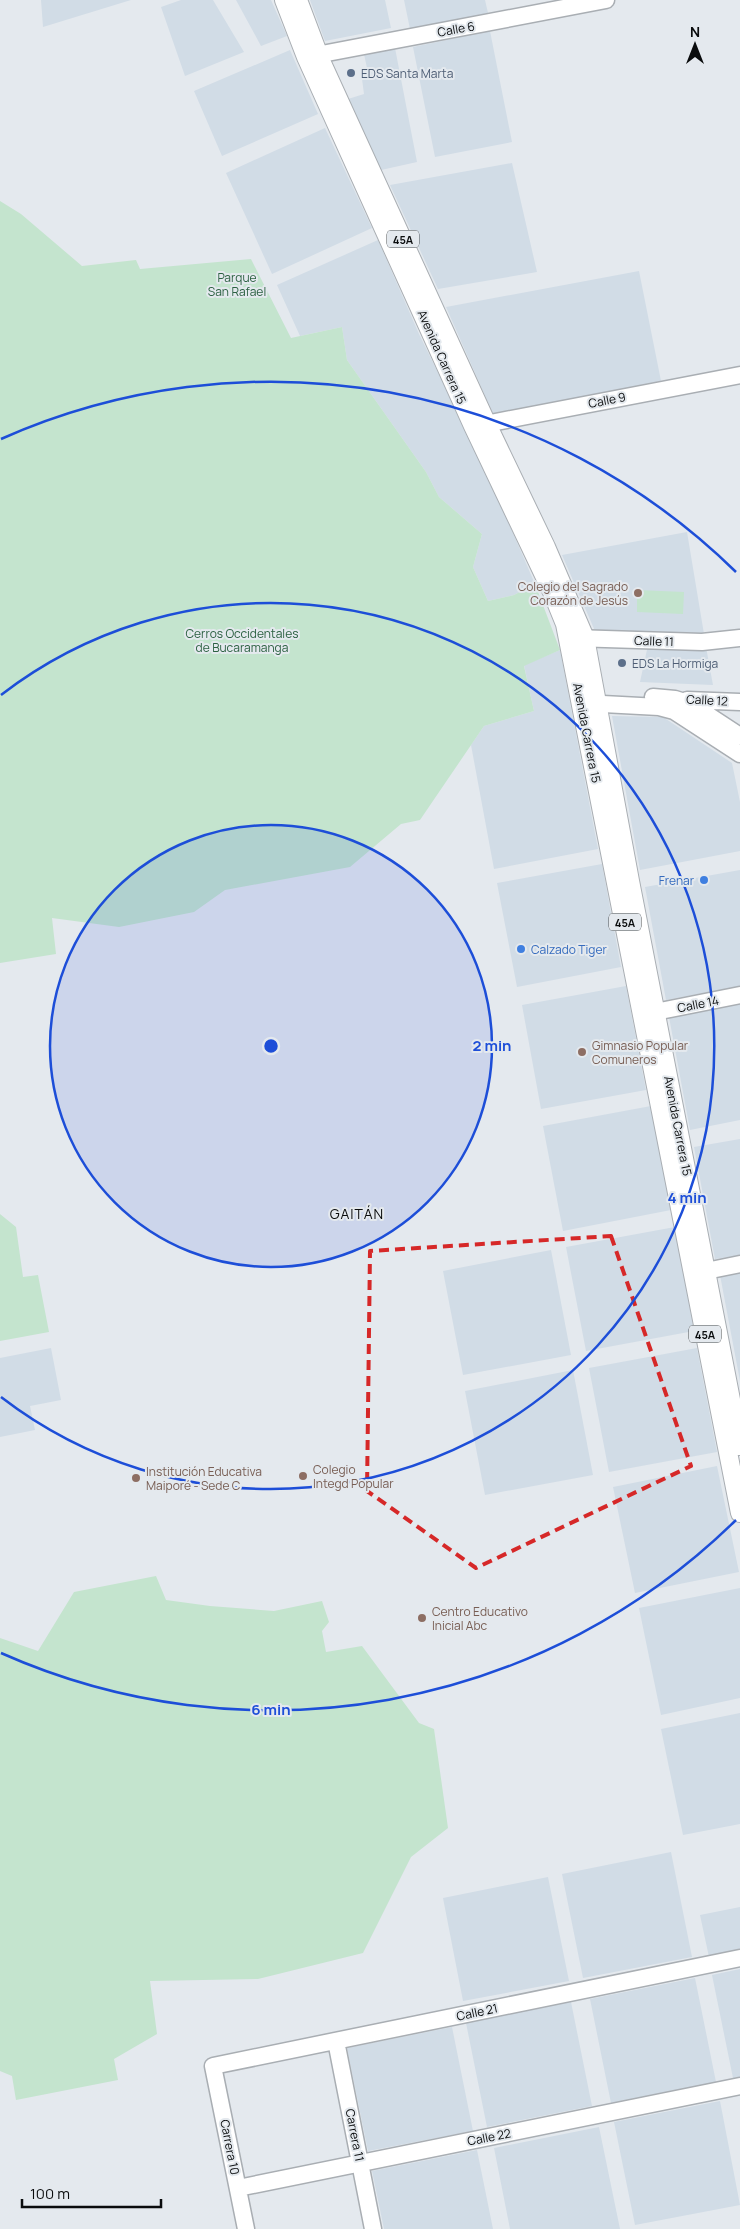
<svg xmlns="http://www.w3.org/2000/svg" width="740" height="2229" font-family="Manrope,sans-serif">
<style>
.built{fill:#d1dce6}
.green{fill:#c4e4ce}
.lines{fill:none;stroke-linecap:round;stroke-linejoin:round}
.secondary-casing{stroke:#a9aeb3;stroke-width:19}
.primary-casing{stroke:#a9aeb3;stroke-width:20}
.secondary{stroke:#fff;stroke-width:16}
.primary{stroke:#fff;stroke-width:18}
.marked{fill:none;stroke:#d62828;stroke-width:4;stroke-dasharray:10 6;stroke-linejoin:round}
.ring{fill:none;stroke:#1d4ed8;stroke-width:2.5}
.service-dot{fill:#5c6f8a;stroke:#e4e9ee;stroke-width:2}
.education-dot{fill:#8d6e63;stroke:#e4e9ee;stroke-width:2}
.shop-dot{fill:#3f7fe0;stroke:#e4e9ee;stroke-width:2}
.labels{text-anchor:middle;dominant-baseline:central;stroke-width:4;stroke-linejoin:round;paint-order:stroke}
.shield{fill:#e4e9ee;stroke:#4b4e50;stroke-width:1}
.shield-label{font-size:11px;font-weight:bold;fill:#0a0c0d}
.street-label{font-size:12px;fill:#0a0c0d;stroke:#e4e9ee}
.service-label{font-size:12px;fill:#4e5e75;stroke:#e4e9ee;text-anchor:start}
.park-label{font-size:12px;fill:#2c6142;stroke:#e4e9ee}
.education-label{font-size:12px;fill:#785e54;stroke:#e4e9ee;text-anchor:start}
.shop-label{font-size:12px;fill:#366cbe;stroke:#e4e9ee;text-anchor:end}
.neighbourhood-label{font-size:14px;letter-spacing:1px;fill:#0a0c0d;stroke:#e4e9ee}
.centre{fill:#1d4ed8;stroke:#e4e9ee;stroke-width:2.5}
.ring-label{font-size:15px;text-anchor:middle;font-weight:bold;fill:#1d4ed8;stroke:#e4e9ee;stroke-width:4;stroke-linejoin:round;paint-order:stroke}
</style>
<rect width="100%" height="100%" fill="#e4e9ee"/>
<!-- built -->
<path class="built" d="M41 0H131L43 27Z
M181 0H213L244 52 185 76 161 7Z
M236 0H271L287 36 261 46Z
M310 0H385L391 28 325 41Z
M404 0H485L488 13 410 29Z
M490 31 512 142 435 157 413 47Z
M395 48 417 162 381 170 348 99 364 94 362 79 367 68 364 54Z
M290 50 318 114 222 156 194 91Z
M325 128 372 228 272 274 226 173Z
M512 163 537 272 438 289 390 185Z
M378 240 419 334 485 468 535 584 514 595 488 601 473 567 482 534 439 497 426 472 347 360 342 327 300 336 277 285Z
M639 271 661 381 493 414 446 307Z
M687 532 704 634 595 631 562 555Z
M648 645 706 647 713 685 640 682Z
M560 650 598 849 494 869 471 745 484 726 534 711 524 665Z
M612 716 663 717 732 763 740 802V851L640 870Z
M602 864 621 967 517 987 497 883Z
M740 870V986L666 1000 645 887Z
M626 986 646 1090 541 1109 522 1005Z
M740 1004V1120L690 1130 669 1017Z
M651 1106 671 1210 563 1231 543 1126Z
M740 1139V1255L715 1259 694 1147Z
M675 1227 694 1331 586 1351 566 1247Z
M551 1250 571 1355 463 1375 443 1271Z
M740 1271V1381L720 1275Z
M51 1348 61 1400 30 1406 35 1430 0 1437V1358Z
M697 1348 717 1452 609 1472 589 1368Z
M573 1370 593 1475 485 1495 465 1391Z
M717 1466 739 1572 635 1593 613 1487Z
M740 1588V1698L661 1715 639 1608Z
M740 1713V1824L683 1835 661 1729Z
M671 1852 692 1957 583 1978 562 1874Z
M548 1877 569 1981 463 2001 443 1898Z
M740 1907V1951L709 1957 700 1915Z
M740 1969V2077L733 2078 712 1975Z
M695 1978 716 2082 611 2103 590 1999Z
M571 2002 592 2106 487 2127 466 2023Z
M452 2027 473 2131 368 2151 347 2048Z
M720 2101 740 2205 635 2225 614 2122Z
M599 2127 620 2229H510L494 2148Z
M477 2150 493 2229H384L372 2171Z"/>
<!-- green -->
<path class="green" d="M0 201 21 214 82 266 136 260 140 269 251 259 291 338 342 327 347 360 426 472 439 497 482 534 473 567 488 601 514 595 535 584 560 650 524 666 534 711 484 726 420 820 401 824 350 867 225 890 194 912 119 927 52 918 56 954 0 963Z
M637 590 684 592 683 614 637 612Z
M0 1214 16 1227 23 1277 38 1275 49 1332 0 1341Z
M156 1576 166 1600 210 1606 274 1611 322 1601 329 1622 322 1631 326 1652 362 1646 419 1723 434 1729 448 1828 411 1857 363 1953 258 1979 150 1981 157 2034 114 2059 118 2080 16 2100 12 2076 0 2071V1638L38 1651 74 1592Z"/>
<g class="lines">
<defs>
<path id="secondary" d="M306 57 606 0
M475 426 740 375
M573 638 702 642 740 638
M653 697 675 699 691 704 740 736
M687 700 740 702
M584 703 659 707 674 711 740 754
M655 1012 740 995
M706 1271 740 1264
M336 2041 373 2229
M238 2188 740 2086
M246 2229 213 2066 740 1958"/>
<path id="primary" d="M284 0 306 57 473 426 552 592 565 624 740 1513
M298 0 321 61 487 424 546 547 585 638 630 881 740 1446"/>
</defs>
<!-- secondary casing -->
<use href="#secondary" class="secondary-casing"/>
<!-- primary casing -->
<use href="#primary" class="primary-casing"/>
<!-- secondary -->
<use href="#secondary" class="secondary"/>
<!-- primary -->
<use href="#primary" class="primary"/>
</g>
<!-- marked area -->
<path class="marked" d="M611 1236 691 1466 476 1568 367 1491 370 1251Z"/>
<!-- distance rings -->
<circle cx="271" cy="1046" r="221" fill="#1d4ed8" fill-opacity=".12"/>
<g class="ring">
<circle cx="271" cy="1046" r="221"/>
<path d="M1 695A443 443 0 1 1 1 1397"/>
<path d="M736 1520A664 664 0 0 1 1 1653M1 439A664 664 0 0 1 736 572"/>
</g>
<!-- markers -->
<g class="service-dot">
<circle cx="351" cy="73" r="5"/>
<circle cx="622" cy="663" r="5"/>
</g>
<g class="education-dot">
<circle cx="638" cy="593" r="5"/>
<circle cx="582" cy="1052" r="5"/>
<circle cx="303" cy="1476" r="5"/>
<circle cx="136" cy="1478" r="5"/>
<circle cx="422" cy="1618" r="5"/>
</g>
<g class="shop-dot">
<circle cx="704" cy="880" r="5"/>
<circle cx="521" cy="949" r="5"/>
</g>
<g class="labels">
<!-- shield labels -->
<g class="shield">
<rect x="387" y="230.5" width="32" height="17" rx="4"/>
<rect x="609" y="913.5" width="32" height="17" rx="4"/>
<rect x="689" y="1325.5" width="32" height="17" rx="4"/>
</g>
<g class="shield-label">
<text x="403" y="239">45A</text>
<text x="625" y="922">45A</text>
<text x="705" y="1334">45A</text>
</g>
<!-- street labels -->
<g class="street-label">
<text transform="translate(456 29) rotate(-10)">Calle 6</text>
<text transform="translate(442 357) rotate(66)">Avenida Carrera 15</text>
<text transform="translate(607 400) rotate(-11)">Calle 9</text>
<text transform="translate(654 641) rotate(2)">Calle 11</text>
<text transform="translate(707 700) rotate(3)">Calle 12</text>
<text transform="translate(587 733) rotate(79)">Avenida Carrera 15</text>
<text transform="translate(698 1004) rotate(-11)">Calle 14</text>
<text transform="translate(678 1126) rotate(79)">Avenida Carrera 15</text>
<text transform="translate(477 2012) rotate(-12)">Calle 21</text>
<text transform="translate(355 2135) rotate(79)">Carrera 11</text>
<text transform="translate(489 2137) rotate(-11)">Calle 22</text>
<text transform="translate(230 2147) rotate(79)">Carrera 10</text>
</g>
<!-- service labels -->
<g class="service-label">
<text x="361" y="73">EDS Santa Marta</text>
<text x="632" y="663">EDS La Hormiga</text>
</g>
<!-- park labels -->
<g class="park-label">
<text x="237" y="277">Parque<tspan x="237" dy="14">San Rafael</tspan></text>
<text x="242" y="633">Cerros Occidentales<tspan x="242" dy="14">de Bucaramanga</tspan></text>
</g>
<!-- education labels -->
<g class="education-label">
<text x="628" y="586" text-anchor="end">Colegio del Sagrado<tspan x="628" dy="14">Corazón de Jesús</tspan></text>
<text x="592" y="1045">Gimnasio Popular<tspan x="592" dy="14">Comuneros</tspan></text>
<text x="313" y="1469">Colegio<tspan x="313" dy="14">Integd Popular</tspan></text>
<text x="146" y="1471">Institución Educativa<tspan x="146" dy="14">Maiporé - Sede C</tspan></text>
<text x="432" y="1611">Centro Educativo<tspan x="432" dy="14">Inicial Abc</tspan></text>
</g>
<!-- shop labels -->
<g class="shop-label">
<text x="694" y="880">Frenar</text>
<text x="531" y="949" text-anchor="start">Calzado Tiger</text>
</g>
<!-- neighbourhood labels -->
<g class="neighbourhood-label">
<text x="357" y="1213">GAITÁN</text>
</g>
</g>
<circle cx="271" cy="1046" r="8" class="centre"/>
<g class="ring-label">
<text x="492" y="1051">2 min</text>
<text x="687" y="1203">4 min</text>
<text x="271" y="1715">6 min</text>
</g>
<!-- north arrow -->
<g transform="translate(695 45)" stroke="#e4e9ee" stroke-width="4" paint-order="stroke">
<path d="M0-4L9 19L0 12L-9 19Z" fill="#0a0c0d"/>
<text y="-8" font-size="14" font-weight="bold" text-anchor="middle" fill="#0a0c0d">N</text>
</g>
<!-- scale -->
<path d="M22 2199v8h139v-8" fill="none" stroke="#0a0c0d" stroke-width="2.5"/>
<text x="30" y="2199" font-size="15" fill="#0a0c0d" stroke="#e4e9ee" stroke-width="4" paint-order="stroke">100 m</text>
</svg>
